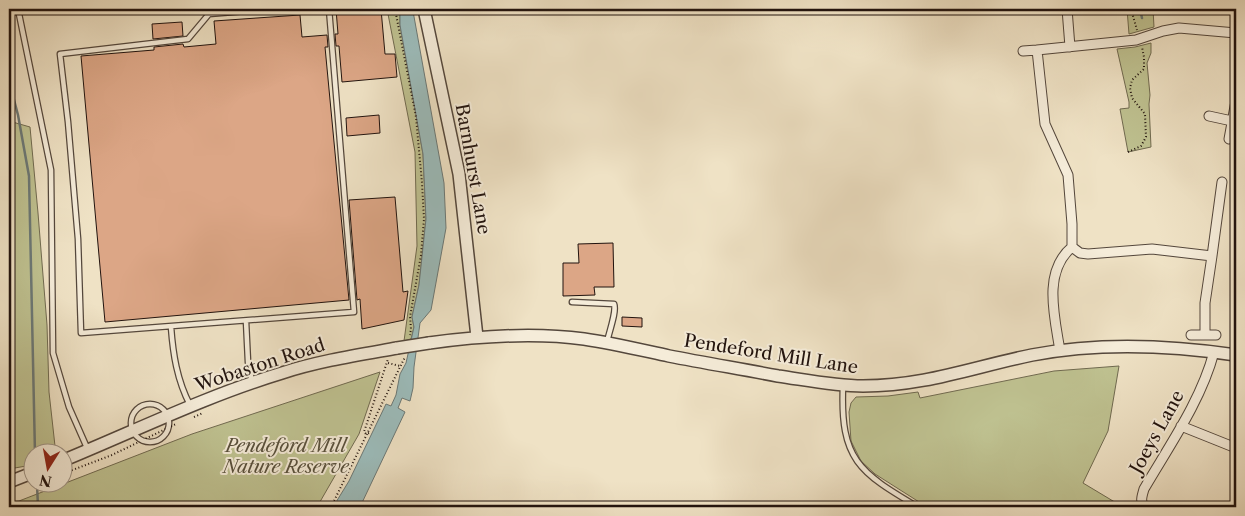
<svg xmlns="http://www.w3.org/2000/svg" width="1245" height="516" font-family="'Libre Caslon Text',serif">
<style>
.green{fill:#bfc291;stroke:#706a50}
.water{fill:#9cbcbb;stroke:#6b7876}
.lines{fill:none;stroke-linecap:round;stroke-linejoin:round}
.stream{stroke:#6b7876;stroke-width:2.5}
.building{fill:#dca686;stroke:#21130e}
.service-casing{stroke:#54473c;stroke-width:7}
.minor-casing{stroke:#54473c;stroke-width:11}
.tertiary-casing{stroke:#54473c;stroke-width:14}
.path{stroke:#21130e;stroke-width:2;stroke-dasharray:1 2.5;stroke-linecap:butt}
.service{stroke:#f5ecd9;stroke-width:4.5}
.minor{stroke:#f5ecd9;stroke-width:9}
.tertiary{stroke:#f5ecd9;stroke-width:11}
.tertiary-bridge-casing{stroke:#54473c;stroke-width:14;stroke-linecap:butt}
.tertiary-bridge{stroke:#f5ecd9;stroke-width:11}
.labels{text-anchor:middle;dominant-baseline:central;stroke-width:4;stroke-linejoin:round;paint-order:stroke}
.street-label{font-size:18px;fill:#21130e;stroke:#f5ecd9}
.park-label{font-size:18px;font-style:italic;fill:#58503c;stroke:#f5ecd9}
</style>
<rect width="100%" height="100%" fill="#efe2c5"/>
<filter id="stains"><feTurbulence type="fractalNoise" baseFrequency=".004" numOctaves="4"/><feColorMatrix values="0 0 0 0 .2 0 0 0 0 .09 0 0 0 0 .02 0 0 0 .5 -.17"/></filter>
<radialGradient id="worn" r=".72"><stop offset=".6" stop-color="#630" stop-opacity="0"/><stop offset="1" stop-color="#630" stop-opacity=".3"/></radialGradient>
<!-- green -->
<path class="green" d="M387 9H400V25L423 154 426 219 419 285 412 317 414 327 411 339 404 341 417 246 415 152Z
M1127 9H1153L1154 27 1129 34Z
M1151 43V53L1147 63 1150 95 1149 104 1151 147 1128 152 1120 109 1129 108V102L1117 49 1135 47Z
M9 121 30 127 38 213 47 325 49 392 55 446 47 453 32 454V465L9 469Z
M1119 366 1108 431 1083 483 1123 507H927L875 474 861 461 851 441 849 412 851 403 856 397 888 396 918 392 920 398 1054 371Z
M380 372 359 434 317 507H9V502L19 501 192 434Z"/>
<!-- water -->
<path class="water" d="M400 9H412L413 11 444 183 446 228 431 310 420 323 414 367 413 388 410 401 402 398 398 408 405 412 360 507H333L349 481 386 404 391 406 396 395 400 374 406 363 414 327 412 317 419 285 426 219 423 154 400 25Z"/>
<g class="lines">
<!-- stream -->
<path class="stream" d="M1140 9 1142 18
M9 81 18 115 29 176 35 454
M37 484 38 507"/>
</g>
<!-- building -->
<path class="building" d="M336 9H381L385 54H395L397 77 342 82 339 46H336L335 34H338Z
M300 15 302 37 327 35 328 47H325L349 300 105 322 81 56 154 50V47L183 44 184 47 216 44 214 21Z
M182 22 183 36 153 39 152 24Z
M379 115 380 133 347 136 346 118Z
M395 197 403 292 408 291 404 320 362 329 360 299 357 300 349 200Z
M613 243 614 287H594L595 295 563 296V263H579L578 244Z
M622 317 642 318V327L622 326Z"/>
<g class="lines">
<defs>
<path id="service" d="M18 9 51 170 53 353 69 407 88 450
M273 9 209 14 188 39 60 54 68 122 78 239 81 333 354 312 329 9
M572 302 614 304C617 311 609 332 607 342
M246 321 248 362 252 381
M171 327C173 354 177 380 190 405
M843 386C840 460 859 472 918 507
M131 423a19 19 0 1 1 38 0a19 19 0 1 1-38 0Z"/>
<path id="minor" d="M1067 9 1070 47
M1023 51 1037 50
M1209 116 1232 121
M1229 139 1236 101
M1072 247 1080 253 1088 254 1152 249 1212 256 1205 303V335H1191
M1212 256 1222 182
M1205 335H1216
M1060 351C1055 318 1042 272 1072 247V224L1068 175 1045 124 1037 50 1136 40 1163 31 1179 28 1236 33
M1181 426 1236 448
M1144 507C1140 501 1142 496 1144 489 1169 446 1201 401 1214 352"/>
<path id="tertiary" d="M424 9 459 174 477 337
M429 343C480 336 532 332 584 339 612 343 641 350 669 356 705 363 741 369 778 376 806 380 834 386 863 386 925 386 973 367 1032 355 1100 342 1168 345 1236 355
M62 461C135 431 206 396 282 373 319 361 358 355 397 348
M9 482 32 473"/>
</defs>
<!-- service casing -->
<use href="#service" class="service-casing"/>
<!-- minor casing -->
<use href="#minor" class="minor-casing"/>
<!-- tertiary casing -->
<use href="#tertiary" class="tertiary-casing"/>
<!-- path -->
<path class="path" d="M395 9 416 117 422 183 424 219 421 255 410 317 411 329 410 335
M1131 9 1137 30
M1128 152 1141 146 1146 137 1145 114 1132 98 1130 88 1132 80 1144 69V57L1142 47
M9 255 13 314 11 358 10 431 14 470
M388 363 400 366
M194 417 203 413
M369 433 366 434 364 432 388 359
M62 474 112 455 176 424
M331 507 405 357"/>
<!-- service -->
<use href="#service" class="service"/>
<!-- minor -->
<use href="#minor" class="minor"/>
<!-- tertiary -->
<use href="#tertiary" class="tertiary"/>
<defs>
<path id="tertiary-bridge" d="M397 348 429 343"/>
</defs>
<!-- tertiary-bridge casing -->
<use href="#tertiary-bridge" class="tertiary-bridge-casing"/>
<!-- tertiary-bridge -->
<use href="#tertiary-bridge" class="tertiary-bridge"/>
</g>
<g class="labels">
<!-- street labels -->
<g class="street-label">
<text transform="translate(473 169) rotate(80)">Barnhurst Lane</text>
<text transform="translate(771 354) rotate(9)">Pendeford Mill Lane</text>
<text transform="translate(260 365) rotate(-18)">Wobaston Road</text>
<text transform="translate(1157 432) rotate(-61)">Joeys Lane</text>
</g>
<!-- park labels -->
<g class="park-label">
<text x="286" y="446">Pendeford Mill<tspan x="286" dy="21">Nature Reserve</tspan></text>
</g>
</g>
<!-- margin -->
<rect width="1245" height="516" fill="none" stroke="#efe2c5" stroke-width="30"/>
<rect x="10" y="10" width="1225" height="496" fill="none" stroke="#21130e" stroke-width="2.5"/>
<rect x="15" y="15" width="1215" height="486" fill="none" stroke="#21130e"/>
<!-- north arrow -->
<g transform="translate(48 468) rotate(191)"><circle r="24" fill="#f5ecd9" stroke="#a09588"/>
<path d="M0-4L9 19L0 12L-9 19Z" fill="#8f2418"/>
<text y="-8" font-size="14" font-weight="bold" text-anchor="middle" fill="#21130e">N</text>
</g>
<rect width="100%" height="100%" filter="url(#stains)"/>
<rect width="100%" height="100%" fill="url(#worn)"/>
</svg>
